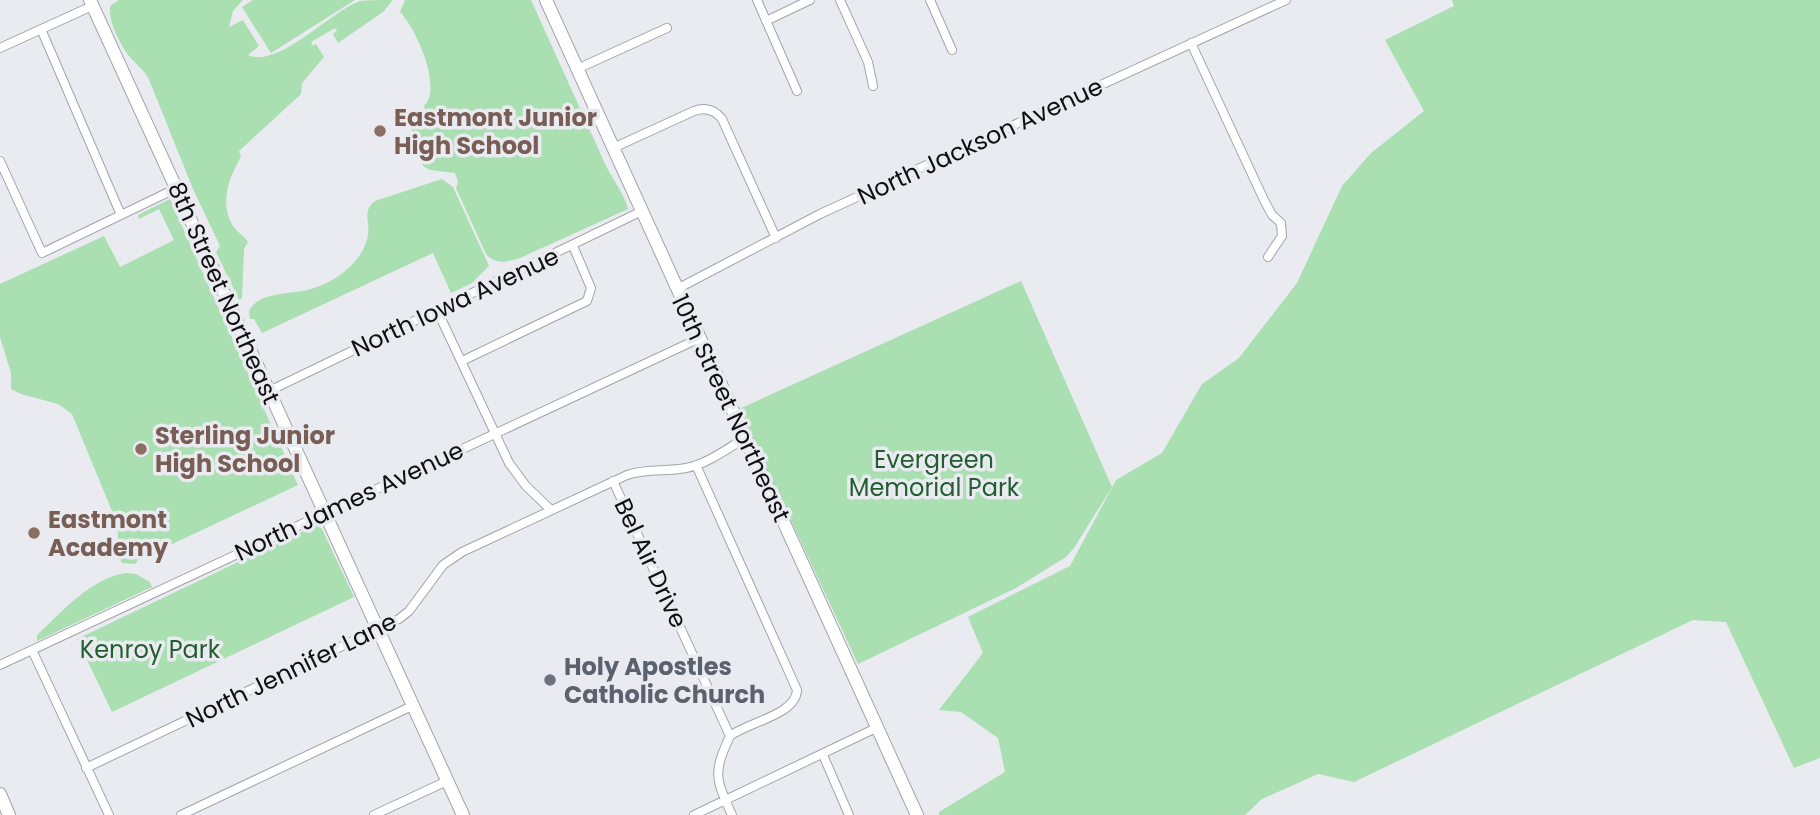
<svg xmlns="http://www.w3.org/2000/svg" width="1820" height="815" font-family="Poppins,sans-serif">
<style>
.green{fill:#a9dfb1}
.lines{fill:none;stroke-linecap:round;stroke-linejoin:round}
.street-casing{stroke:#a2a3a9;stroke-width:10}
.secondary-casing{stroke:#a2a3a9;stroke-width:14}
.street{stroke:#fff;stroke-width:8}
.secondary{stroke:#fff;stroke-width:12}
.education-dot{fill:#8d6e63;stroke:#e9ebf1;stroke-width:2.5}
.worship-dot{fill:#6b7280;stroke:#e9ebf1;stroke-width:2.5}
.labels{text-anchor:middle;dominant-baseline:central;stroke-width:7;stroke-linejoin:round;paint-order:stroke}
.education-label{font-size:24px;font-weight:bold;fill:#785e54;stroke:#e9ebf1;text-anchor:start}
.street-label{font-size:24px;fill:#0f0f11;stroke:#e9ebf1}
.park-label{font-size:24px;fill:#235e31;stroke:#e9ebf1}
.worship-label{font-size:24px;font-weight:bold;fill:#5b616d;stroke:#e9ebf1;text-anchor:start}
</style>
<rect width="100%" height="100%" fill="#e9ebf1"/>
<!-- green -->
<path class="green" d="M119 0H243L233 11 229 27 243 20 259 46 248 55C278 69 331 11 360 1 369 0 383 0 393 0L383 12 338 43 333 34 337 31 335 28 311 42 313 46 316 44 324 57 302 83 301 94 239 151 241 157C229 177 219 203 233 226 237 232 244 236 248 242L244 249 242 298 239 300 216 252 220 246 193 189 148 77C142 68 132 61 126 52 119 41 106 17 111 5Z
M253 0H355L271 53 242 7Z
M405 0H531L606 166C611 176 627 199 628 209L520 258C507 262 496 265 486 254L456 188 458 182 455 173 430 170 423 166 416 136 405 121 427 114 424 106C443 88 416 28 400 12Z
M1452 0H1820V758L1794 768 1726 622 1693 620 1354 782 1318 774 1262 799 1245 815H939V812L1005 772 998 738 961 712 939 710 983 653 968 617 1070 566 1116 480 1162 453 1202 384 1239 358 1297 283 1342 186 1371 153 1424 111 1385 40 1454 6Z
M442 179 453 187 489 266 472 283 451 293 433 253 262 333 254 319H250L249 311C258 292 290 294 308 290 318 287 328 283 337 277 351 268 365 253 368 235 370 221 362 211 375 201Z
M170 199 298 485 138 560 135 564 122 563 117 554 118 531 112 511 72 414 58 404 21 394 11 389V373L0 337V284L104 236 120 267 174 240 159 209 139 219 138 215Z
M1021 281 1112 487 1074 548 1066 557 1016 588 858 664 739 409Z
M316 525 322 529 354 597 112 712 77 639Z
M126 573 136 574 150 582 152 587 37 641V635C62 612 91 578 126 573Z"/>
<g class="lines">
<defs>
<path id="street" d="M757 0 797 91
M840 0 868 62 873 86
M930 0 952 50
M766 21 810 0
M41 29 121 215
M1191 43 1264 200 1272 215 1281 223 1282 236 1268 257
M0 48 92 6
M577 69 667 28
M613 148 694 111C705 107 714 109 722 119L776 238
M0 161 42 253 177 188
M677 289 820 214 1286 0
M437 310 509 463 526 486 550 509
M462 361 587 301 591 288 573 246
M269 391 642 211
M696 465 797 690C796 715 748 722 730 736
M613 481 730 736C713 773 715 778 732 815
M32 650 109 815
M0 665 700 338
M823 755 849 815
M86 768 399 619 409 611 443 565 462 552 627 475C647 468 665 472 686 468 707 464 727 449 745 438
M181 815 412 706
M374 815 447 781
M694 815 876 728"/>
<path id="secondary" d="M90 0 463 815
M546 0 917 815
M0 794 9 815"/>
</defs>
<!-- street casing -->
<use href="#street" class="street-casing"/>
<!-- secondary casing -->
<use href="#secondary" class="secondary-casing"/>
<!-- street -->
<use href="#street" class="street"/>
<!-- secondary -->
<use href="#secondary" class="secondary"/>
</g>
<!-- markers -->
<g class="education-dot">
<circle cx="380" cy="131" r="7"/>
<circle cx="141" cy="449" r="7"/>
<circle cx="34" cy="533" r="7"/>
</g>
<circle class="worship-dot" cx="550" cy="680" r="7"/>
<g class="labels">
<!-- education labels -->
<g class="education-label">
<text x="394" y="117">Eastmont Junior<tspan x="394" dy="28">High School</tspan></text>
<text x="155" y="435">Sterling Junior<tspan x="155" dy="28">High School</tspan></text>
<text x="48" y="519">Eastmont<tspan x="48" dy="28">Academy</tspan></text>
</g>
<!-- street labels -->
<g class="street-label">
<text transform="translate(980 141) rotate(-25)">North Jackson Avenue</text>
<text transform="translate(224 293) rotate(66)">8th Street Northeast</text>
<text transform="translate(455 302) rotate(-25)">North Iowa Avenue</text>
<text transform="translate(731 408) rotate(65)">10th Street Northeast</text>
<text transform="translate(349 501) rotate(-25)">North James Avenue</text>
<text transform="translate(651 563) rotate(65)">Bel Air Drive</text>
<text transform="translate(291 670) rotate(-26)">North Jennifer Lane</text>
</g>
<!-- park labels -->
<g class="park-label">
<text x="934" y="459">Evergreen<tspan x="934" dy="28">Memorial Park</tspan></text>
<text x="150" y="649">Kenroy Park</text>
</g>
<!-- worship labels -->
<g class="worship-label">
<text x="564" y="666">Holy Apostles<tspan x="564" dy="28">Catholic Church</tspan></text>
</g>
</g>
</svg>
